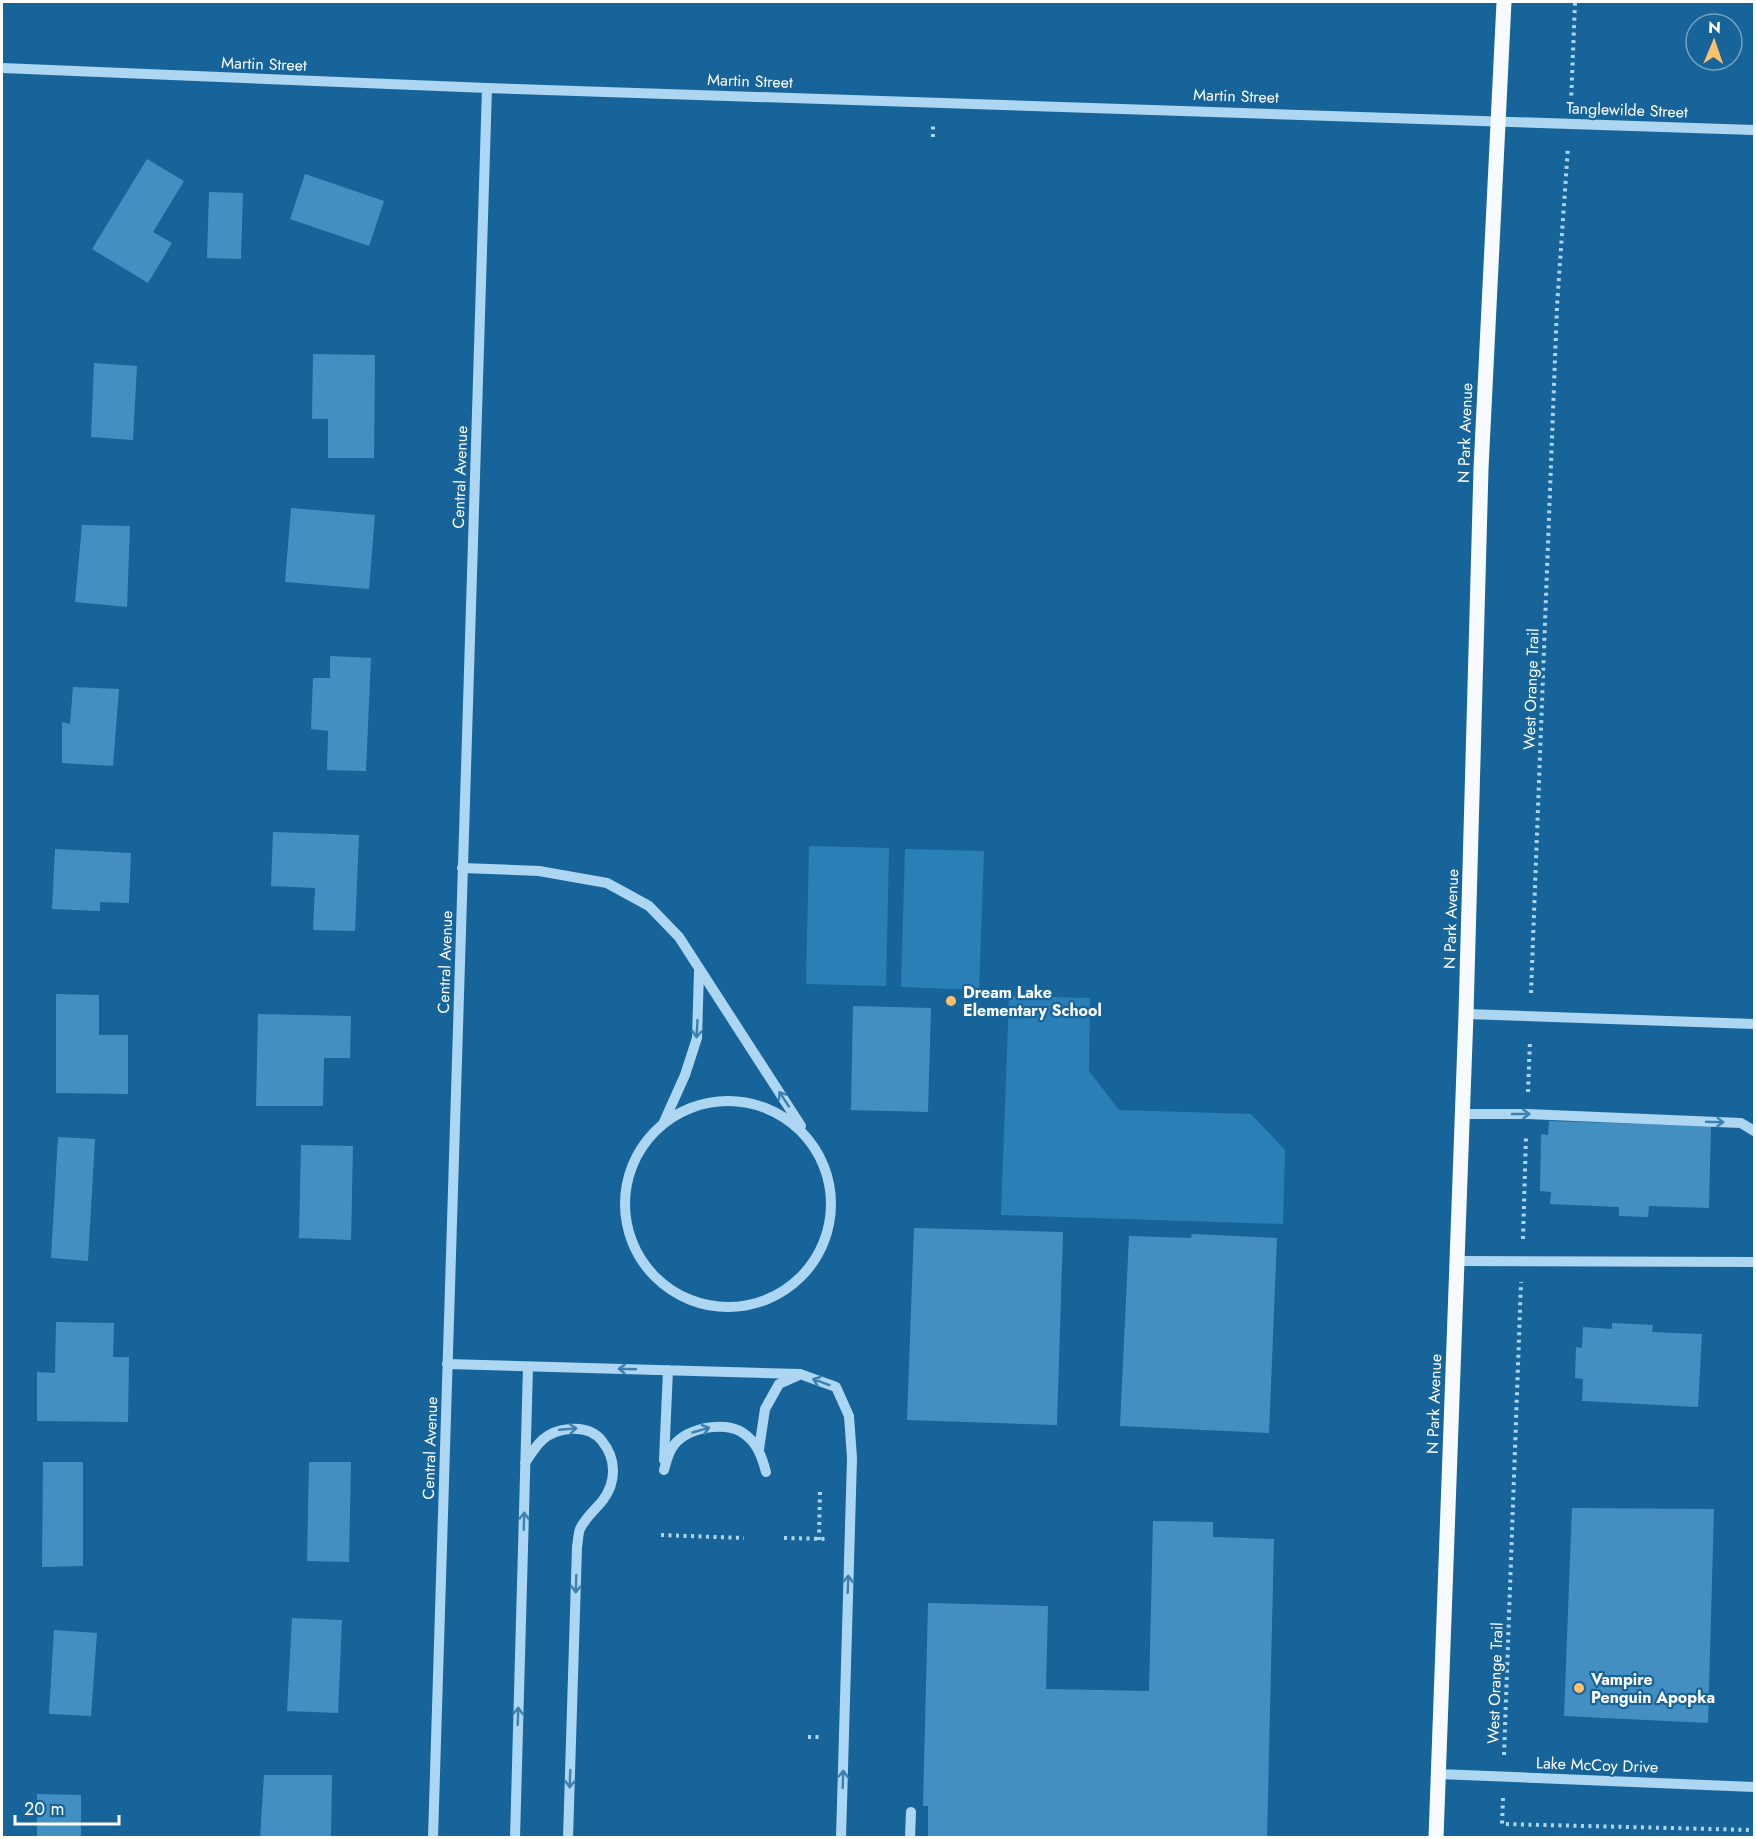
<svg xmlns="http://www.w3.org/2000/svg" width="1756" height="1839" font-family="Jost,sans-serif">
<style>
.green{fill:#2b7fb7}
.building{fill:#448fc2}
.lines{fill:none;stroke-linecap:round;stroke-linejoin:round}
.path{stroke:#add6f2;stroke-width:4;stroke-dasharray:3 4.5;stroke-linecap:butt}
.minor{stroke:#add6f2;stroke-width:10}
.major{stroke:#f7fbff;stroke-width:15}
.oneway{stroke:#3c80b0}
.poi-dot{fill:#ffbf6d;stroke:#17649a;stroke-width:2}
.labels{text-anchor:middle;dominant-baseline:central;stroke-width:4.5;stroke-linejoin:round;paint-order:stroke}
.street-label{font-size:16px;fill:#fff;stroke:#17649a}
.poi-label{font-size:16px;font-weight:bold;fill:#fff;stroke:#17649a;text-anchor:start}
</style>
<rect width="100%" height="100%" fill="#17649a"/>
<!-- green -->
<path class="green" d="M809 846 889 848 886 986 806 984Z
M905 849 984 851 979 990 901 987Z
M1009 996 1090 998 1089 1071 1119 1110 1251 1114 1285 1150 1283 1224 1001 1215Z"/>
<!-- building -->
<path class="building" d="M147 159 184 181 153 232 172 243 148 283 92 249Z
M305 174 384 201 369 246 290 219Z
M209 192 243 193 241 259 207 258Z
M313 354 375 355 374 458H328V419H312Z
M94 363 137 366 133 440 91 437Z
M291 508 375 515 369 589 285 582Z
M82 525 130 526 127 607 75 602Z
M330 656 371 658 366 771 327 770 328 731 311 729 313 678H330Z
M73 687 119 689 113 766 62 763V722L70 724Z
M273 832 359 835 355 931 313 930 315 888 271 886Z
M55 849 131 853 129 903 100 902V911L52 909Z
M56 994 99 995V1035H128V1094L56 1093Z
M853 1006 931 1008 928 1112 851 1110Z
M258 1014 351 1016 350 1058H324L323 1106H256Z
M1549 1121 1711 1126 1709 1208 1649 1206 1648 1217 1619 1216V1207L1550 1204 1551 1192 1540 1191 1541 1134 1548 1135Z
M58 1137 95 1139 88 1261 51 1258Z
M301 1145 353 1146 351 1240 299 1238Z
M914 1228 1063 1232 1057 1425 907 1420Z
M1192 1234 1277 1238 1269 1433 1120 1426 1129 1236 1191 1238Z
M56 1322 114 1323 113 1357H129L128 1422 37 1421V1372L55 1373Z
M1612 1323 1653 1325 1652 1332 1702 1334 1698 1407 1582 1401 1583 1379 1575 1378 1576 1347 1582 1348 1583 1327 1612 1329Z
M43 1462H83V1566L42 1567Z
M309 1462H351L349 1562 307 1561Z
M1572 1508 1714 1509 1708 1723 1564 1716Z
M1153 1521 1213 1522V1537L1274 1539 1267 1838H928V1806H923L928 1603 1048 1606 1046 1689 1149 1691Z
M292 1618 342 1620 338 1713 287 1711Z
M54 1630 97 1633 91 1716 49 1714Z
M264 1775H332L331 1838H260Z
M37 1794 81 1795V1838H37Z"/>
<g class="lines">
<!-- path -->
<path class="path" d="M1571 103 1575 2
M933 137V125
M1531 993 1557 306 1568 147
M1528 1092 1530 1040
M1523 1239 1526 1136
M661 1535 744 1538
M784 1538 828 1539
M819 1540 820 1488
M808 1737H822
M1504 1755 1521 1282
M1503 1798 1502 1824 1754 1830"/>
<!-- minor -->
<path class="minor" d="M2 68 487 88 1754 130
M462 868 539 871 607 883 649 906 679 937 801 1126
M1466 1014 1754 1024
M625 1204a103 103 0 1 1 206 0a103 103 0 1 1-206 0Z
M1462 1114H1527L1741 1123 1754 1131
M663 1124 685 1075 697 1038 699 971
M1457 1261 1754 1262
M447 1364 800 1374 836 1387 849 1416 852 1458 841 1838
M759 1449 765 1409 779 1384 797 1376
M664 1460 668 1370
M525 1463C537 1444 545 1431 570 1429 582 1428 594 1431 602 1441 616 1458 617 1481 603 1500 596 1509 585 1518 580 1529 578 1534 578 1542 577 1547L568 1838
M664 1470C666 1463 668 1454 672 1448 684 1428 724 1420 743 1433 757 1442 762 1457 766 1472
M1438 1774 1754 1787
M433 1838 487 88
M515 1838 528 1367
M910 1838 911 1812"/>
<!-- major -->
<path class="major" d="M1436 1838 1466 1014 1481 469 1504 2"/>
</g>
<!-- one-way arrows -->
<defs><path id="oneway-shaft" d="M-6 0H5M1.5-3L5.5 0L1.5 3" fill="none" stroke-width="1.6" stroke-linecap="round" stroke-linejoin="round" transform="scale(1.5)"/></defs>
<g class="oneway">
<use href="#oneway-shaft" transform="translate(697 1029) rotate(93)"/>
<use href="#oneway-shaft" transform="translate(784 1099) rotate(-123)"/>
<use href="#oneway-shaft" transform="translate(1521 1114)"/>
<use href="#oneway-shaft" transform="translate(1715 1122) rotate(2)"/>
<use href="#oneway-shaft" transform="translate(627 1369) rotate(-178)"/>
<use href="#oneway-shaft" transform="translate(821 1382) rotate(-160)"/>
<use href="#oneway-shaft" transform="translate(568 1429) rotate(-5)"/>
<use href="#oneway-shaft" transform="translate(701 1430) rotate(-16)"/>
<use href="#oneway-shaft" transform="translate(524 1521) rotate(-88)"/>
<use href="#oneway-shaft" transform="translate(576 1584) rotate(92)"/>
<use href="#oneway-shaft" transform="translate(848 1584) rotate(-88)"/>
<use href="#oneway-shaft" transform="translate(518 1716) rotate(-88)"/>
<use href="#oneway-shaft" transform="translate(570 1779) rotate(92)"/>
<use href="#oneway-shaft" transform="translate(843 1779) rotate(-88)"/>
</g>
<!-- markers -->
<g class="poi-dot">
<circle cx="951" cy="1001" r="6"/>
<circle cx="1579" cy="1688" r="6"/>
</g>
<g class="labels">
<!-- street labels -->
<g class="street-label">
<text transform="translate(264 64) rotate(2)">Martin Street</text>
<text transform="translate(750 81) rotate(2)">Martin Street</text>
<text transform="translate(1236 96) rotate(2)">Martin Street</text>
<text transform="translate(1627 110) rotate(2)">Tanglewilde Street</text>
<text transform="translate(1465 433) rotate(-88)">N Park Avenue</text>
<text transform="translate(460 477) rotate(-88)">Central Avenue</text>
<text transform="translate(1531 689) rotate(-88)">West Orange Trail</text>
<text transform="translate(1451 919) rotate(-88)">N Park Avenue</text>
<text transform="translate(445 962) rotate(-88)">Central Avenue</text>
<text transform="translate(1434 1404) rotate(-88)">N Park Avenue</text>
<text transform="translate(430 1448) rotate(-88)">Central Avenue</text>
<text transform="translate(1495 1683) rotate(-88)">West Orange Trail</text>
<text transform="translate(1597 1765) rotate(2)">Lake McCoy Drive</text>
</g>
<!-- poi labels -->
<g class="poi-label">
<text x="963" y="992">Dream Lake<tspan x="963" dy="18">Elementary School</tspan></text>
<text x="1591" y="1679">Vampire<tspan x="1591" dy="18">Penguin Apopka</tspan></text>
</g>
</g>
<!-- border -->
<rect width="1756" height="1839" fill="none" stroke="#ffffff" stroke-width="6"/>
<!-- north arrow -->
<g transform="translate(1714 42) rotate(2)"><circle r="28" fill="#17649a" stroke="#74a2c2" stroke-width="1.5"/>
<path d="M0-4.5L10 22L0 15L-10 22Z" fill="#ffbf6d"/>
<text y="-9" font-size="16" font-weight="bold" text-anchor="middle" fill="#ffffff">N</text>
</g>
<!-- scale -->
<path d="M15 1815v9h104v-9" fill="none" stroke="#ffffff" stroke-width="3"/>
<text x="24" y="1815" font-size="18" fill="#ffffff" stroke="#17649a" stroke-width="4.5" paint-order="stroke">20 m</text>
</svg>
